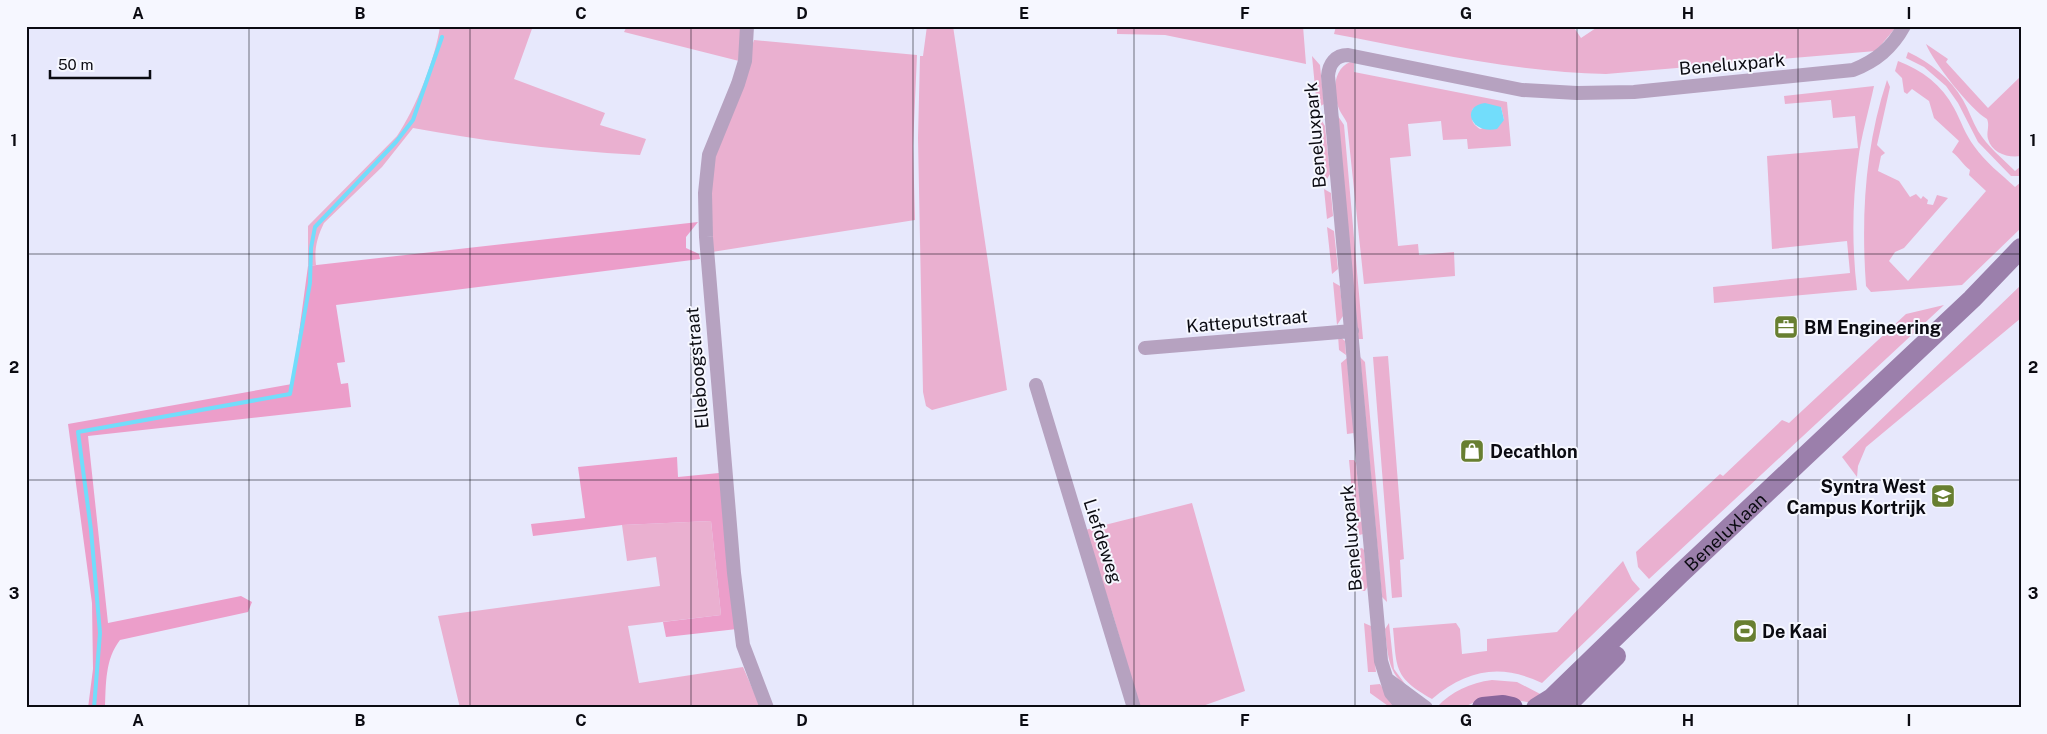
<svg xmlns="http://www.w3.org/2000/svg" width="2047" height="734" font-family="'Public Sans',sans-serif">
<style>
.green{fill:#eab0d0;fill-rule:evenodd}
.forest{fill:#ec9eca}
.water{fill:#72ddfb}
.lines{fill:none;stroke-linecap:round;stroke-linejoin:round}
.stream{stroke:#72ddfb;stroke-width:4}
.street{stroke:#b6a2c0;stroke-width:14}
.secondary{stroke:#9b7fab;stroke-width:20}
.primary{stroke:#89659b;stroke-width:22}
.grid{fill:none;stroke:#0b0b12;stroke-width:1;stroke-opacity:0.55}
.labels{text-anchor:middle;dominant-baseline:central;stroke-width:4;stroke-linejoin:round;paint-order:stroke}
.street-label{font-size:18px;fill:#0b0b12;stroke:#f6f7ff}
.poi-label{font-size:18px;font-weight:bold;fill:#0b0b12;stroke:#f6f7ff;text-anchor:start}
.neatline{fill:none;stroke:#0b0b12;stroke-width:2}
.grid-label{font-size:16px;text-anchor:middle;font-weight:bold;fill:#0b0b12}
</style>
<rect width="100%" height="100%" fill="#e7e8fc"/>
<!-- green -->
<path class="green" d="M440 26H533L514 79 605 113 600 125 646 139 640 155C564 151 489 142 413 128L382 167 324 223C317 237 314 250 316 265L308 266V226L397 136C415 110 436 57 440 26Z
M627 26H741L739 61 624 32Z
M927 26H953L1007 390 932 410 926 406 923 392 918 138 920 56H923Z
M1117 26H1303L1306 64 1165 35 1117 34Z
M1336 26H1573L1581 38 1599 26H1897L1876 51 1606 74C1514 72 1424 51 1334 34Z
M754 40 917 55 913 146 915 220 712 252 709 195 715 156Z
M1926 44 1948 59 1946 62 1988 108 2021 76V156C2007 158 1992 153 1988 139 1986 132 1990 126 1987 119 1971 110 1933 62 1926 44Z
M1908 52C1931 63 1950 78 1963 100 1969 110 1972 121 1978 131 1988 147 2002 158 2015 171L2021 166 2019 176H2011L1978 142 1958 103 1946 86 1924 67 1906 58Z
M1312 56 1320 65 1324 104 1317 108Z
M1898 61C1922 70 1942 85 1954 108 1961 121 1965 134 1974 146 1985 162 2001 174 2015 187L2021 182V228L1962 285 1871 292 1866 286C1861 217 1865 146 1887 80L1890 87 1877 145 1885 153 1881 156 1878 171 1899 181 1910 197 1916 194 1921 199 1923 196 1928 200 1927 204 1933 205 1937 195 1948 198 1904 248 1895 252 1889 261 1908 281 1986 191 1969 175 1970 170C1962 164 1960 158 1952 152L1959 141 1934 118 1929 101 1912 89 1907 94 1904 92 1902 78 1895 71Z
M1350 62 1354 63V72L1507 102 1511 146 1468 149 1467 139 1443 140 1441 121 1408 124 1411 156 1390 158 1398 246 1418 244 1419 255 1454 252 1455 276 1364 284 1347 123C1345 118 1341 114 1339 109 1332 93 1333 69 1350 62ZM1501 107 1504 120 1480 129C1471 123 1471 119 1473 108Z
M1874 86C1869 110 1861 136 1858 161 1852 203 1852 248 1857 290L1714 303 1713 287 1850 273 1847 241 1772 249 1767 156 1858 148 1855 116 1833 118 1831 100 1785 104 1784 96Z
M1338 116 1344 125 1363 339H1358Z
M1318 121H1322L1325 126 1330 174 1327 179H1323Z
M1324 189 1331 193 1333 216 1327 219Z
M1327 227 1334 231 1338 269 1332 274Z
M1333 282 1340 286 1343 316 1337 325Z
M2021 285V318L1866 447 1858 466 1857 477 1842 457Z
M1944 305 1649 579 1638 567 1636 552 1720 474 1723 476 1782 420 1789 423 1906 314Z
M1338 335 1345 341 1346 355 1339 350Z
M1388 356 1404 559 1400 560 1402 597 1392 598 1373 357Z
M1360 357 1365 362 1387 602 1382 597Z
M1347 358 1354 433 1347 434 1341 363Z
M1349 460H1354L1356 463 1363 534 1356 536Z
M1192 503 1245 691 1197 708H1140L1113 615 1085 530Z
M711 521 721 615 628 626 639 683 743 667 761 708H460L438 616 660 586 656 557 627 561 622 525Z
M1362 548 1364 550 1368 586 1365 591H1361L1358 549Z
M1623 561 1632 580 1640 589 1542 683C1500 663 1467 670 1432 699 1393 677 1397 668 1393 628L1456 623 1460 629 1462 654 1487 651V639L1557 632Z
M1364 623 1371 626 1376 672H1368Z
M1389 623 1394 669 1405 684 1430 704C1392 678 1389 674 1385 629Z
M1492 680 1517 682 1546 697 1533 703 1515 700 1475 702 1462 708 1437 707C1452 691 1470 683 1492 680Z
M1380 684 1396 708H1391L1370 693V685Z"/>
<!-- forest -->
<path class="forest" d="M698 222 686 237V248L699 254 700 259 336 305 345 362 337 363 341 384 348 383 351 407 88 436 108 623 241 596 252 602 248 612 120 640C105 659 106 684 105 708H88L93 669 92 603 68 424 292 384 308 266Z
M677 457 678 477 719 473 737 629 666 637 663 622 721 615 711 521 622 525 533 536 531 524 585 518 578 467Z"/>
<!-- water -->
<path class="water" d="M1485 103 1501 107 1504 120 1497 129C1471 135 1460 106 1485 103Z"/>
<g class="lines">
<!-- stream -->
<path class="stream" d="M94 708 100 633 91 530 78 432 290 394 310 283 311 248 315 227 396 142 413 120 442 37"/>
<!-- street -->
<path class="street" d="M747 26 745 61 738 84 709 155 705 193 706 237 734 573 743 645 767 708
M1145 348 1352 331
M1036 385 1134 708
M1388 680 1426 708
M1404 708 1391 693 1381 661 1328 76C1329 64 1335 55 1348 55L1522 90 1577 93 1634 92 1853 70C1876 61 1892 48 1904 26"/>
<!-- secondary -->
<g class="secondary">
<path id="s1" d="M1536 708 1552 698 1680 574 1972 299 2021 248"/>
<path d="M1564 708 1616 656"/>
</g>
<!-- primary -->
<path class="primary" d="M1483 708 1503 706 1512 708"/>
</g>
<!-- grid -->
<path class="grid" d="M249 26V708M470 26V708M691 26V708M913 26V708M1134 26V708M1355 26V708M1577 26V708M1798 26V708M26 254H2021M26 480H2021"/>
<!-- icons -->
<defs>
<symbol id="office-square" viewBox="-11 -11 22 22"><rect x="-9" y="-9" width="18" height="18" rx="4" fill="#687f31" stroke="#f6f7ff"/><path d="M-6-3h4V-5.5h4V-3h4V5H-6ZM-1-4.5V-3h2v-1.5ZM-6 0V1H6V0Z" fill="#fff"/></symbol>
<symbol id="shop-square" viewBox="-11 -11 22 22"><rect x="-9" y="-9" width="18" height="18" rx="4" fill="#687f31" stroke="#f6f7ff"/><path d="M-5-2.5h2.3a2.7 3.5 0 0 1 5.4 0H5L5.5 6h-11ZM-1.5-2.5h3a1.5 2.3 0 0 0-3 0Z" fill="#fff"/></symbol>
<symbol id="school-square" viewBox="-11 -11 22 22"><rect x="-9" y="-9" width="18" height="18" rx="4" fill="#687f31" stroke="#f6f7ff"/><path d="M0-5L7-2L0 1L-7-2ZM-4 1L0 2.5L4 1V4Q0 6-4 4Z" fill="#fff"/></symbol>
<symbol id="stadium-square" viewBox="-11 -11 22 22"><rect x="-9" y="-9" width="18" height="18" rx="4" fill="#687f31" stroke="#f6f7ff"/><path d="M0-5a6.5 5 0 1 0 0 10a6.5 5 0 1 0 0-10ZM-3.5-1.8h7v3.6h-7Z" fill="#fff"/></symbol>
</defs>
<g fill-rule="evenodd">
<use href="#office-square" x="1772" y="313" width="28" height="28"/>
<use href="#shop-square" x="1458" y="437" width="28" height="28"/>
<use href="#school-square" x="1929" y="482" width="28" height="28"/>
<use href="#stadium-square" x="1731" y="617" width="28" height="28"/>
</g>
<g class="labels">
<!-- street labels -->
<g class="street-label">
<text transform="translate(1732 64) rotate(-5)">Beneluxpark</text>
<text transform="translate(1315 135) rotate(-95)">Beneluxpark</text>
<text transform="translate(1247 321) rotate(-5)">Katteputstraat</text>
<text transform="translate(697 368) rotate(-95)">Elleboogstraat</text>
<text stroke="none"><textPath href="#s1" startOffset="259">Beneluxlaan</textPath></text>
<text transform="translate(1351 538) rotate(-95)">Beneluxpark</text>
<text transform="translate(1103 541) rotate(72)">Liefdeweg</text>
</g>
<!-- poi labels -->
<g class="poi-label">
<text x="1804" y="327">BM Engineering</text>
<text x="1490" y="451">Decathlon</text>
<text x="1926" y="486" text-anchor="end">Syntra West<tspan x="1926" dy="21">Campus Kortrijk</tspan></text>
<text x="1762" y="631">De Kaai</text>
</g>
</g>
<!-- border -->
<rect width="2047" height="734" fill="none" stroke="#f6f7ff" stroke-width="55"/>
<!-- scale -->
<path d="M50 70v8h100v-8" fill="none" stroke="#0b0b12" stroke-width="2.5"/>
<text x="58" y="70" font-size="15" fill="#0b0b12" stroke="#f6f7ff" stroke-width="4" paint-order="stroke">50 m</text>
<rect x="28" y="28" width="1992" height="678" class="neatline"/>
<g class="grid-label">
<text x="138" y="19">A</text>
<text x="360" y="19">B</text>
<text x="581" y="19">C</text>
<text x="802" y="19">D</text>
<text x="1024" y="19">E</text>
<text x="1245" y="19">F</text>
<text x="1466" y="19">G</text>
<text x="1688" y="19">H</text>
<text x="1909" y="19">I</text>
<text x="14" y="146">1</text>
<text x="2033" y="146">1</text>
<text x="14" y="373">2</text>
<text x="2033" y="373">2</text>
<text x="14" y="599">3</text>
<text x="2033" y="599">3</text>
<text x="138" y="726">A</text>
<text x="360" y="726">B</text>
<text x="581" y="726">C</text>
<text x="802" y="726">D</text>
<text x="1024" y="726">E</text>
<text x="1245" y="726">F</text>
<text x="1466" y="726">G</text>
<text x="1688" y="726">H</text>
<text x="1909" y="726">I</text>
</g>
</svg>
